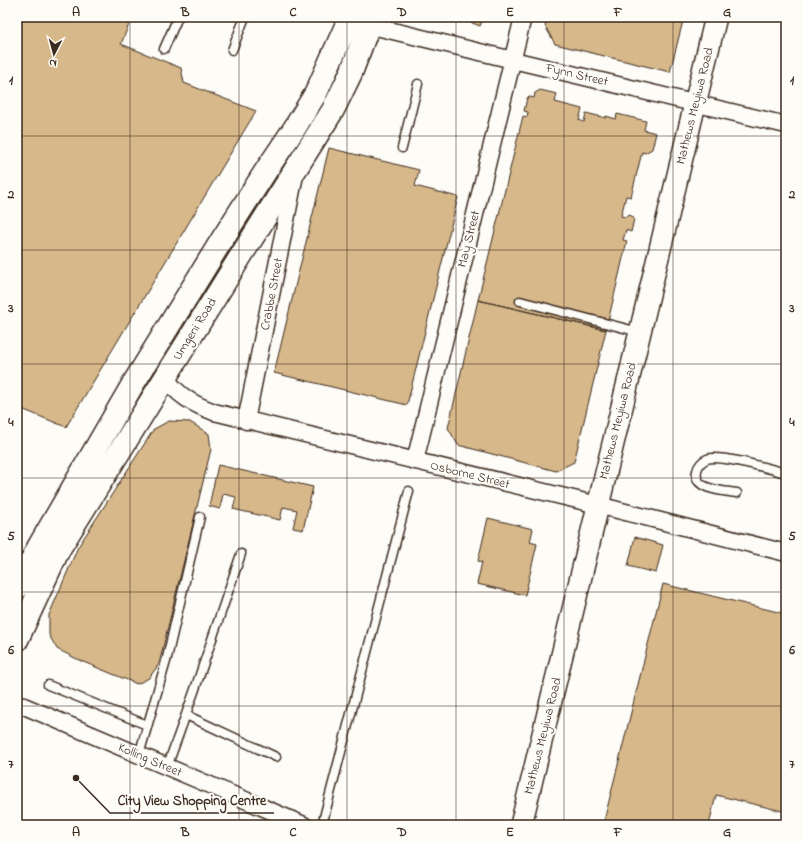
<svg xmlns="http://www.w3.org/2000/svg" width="803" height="842" font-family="'Indie Flower',sans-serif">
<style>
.building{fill:#d7b88a;stroke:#3b2a1e}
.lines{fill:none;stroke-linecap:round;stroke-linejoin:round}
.service-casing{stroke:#3b2a1e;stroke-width:11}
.minor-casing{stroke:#3b2a1e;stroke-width:19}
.tertiary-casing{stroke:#3b2a1e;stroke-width:24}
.secondary-casing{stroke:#3b2a1e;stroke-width:25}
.service{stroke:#fdfcf7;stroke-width:8}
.minor{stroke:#fdfcf7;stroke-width:16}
.tertiary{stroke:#fdfcf7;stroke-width:21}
.secondary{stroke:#fdfcf7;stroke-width:22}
.grid{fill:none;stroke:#3b2a1e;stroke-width:1;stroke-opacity:0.55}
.labels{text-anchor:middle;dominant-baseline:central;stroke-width:4;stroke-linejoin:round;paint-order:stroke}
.street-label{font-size:13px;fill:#3b2a1e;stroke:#fdfcf7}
.leader{fill:none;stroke:#3b2a1e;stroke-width:1.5}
.callout-dot{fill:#3b2a1e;stroke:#fdfcf7;stroke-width:1.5}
.callout-label{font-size:14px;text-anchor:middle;font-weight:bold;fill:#3b2a1e;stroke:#fdfcf7;stroke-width:4;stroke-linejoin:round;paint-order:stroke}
.neatline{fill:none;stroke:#3b2a1e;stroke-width:1.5}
.grid-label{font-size:13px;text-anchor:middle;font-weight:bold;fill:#3b2a1e}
</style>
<rect width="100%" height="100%" fill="#fdfcf7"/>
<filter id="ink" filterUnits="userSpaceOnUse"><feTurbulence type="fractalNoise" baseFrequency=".025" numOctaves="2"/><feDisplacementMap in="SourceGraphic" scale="8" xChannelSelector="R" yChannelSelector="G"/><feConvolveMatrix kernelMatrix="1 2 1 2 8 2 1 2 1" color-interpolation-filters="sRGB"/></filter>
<g filter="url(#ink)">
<!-- building -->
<path class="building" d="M17 17H132L121 44 181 68 184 83 256 111 66 427 17 407Z
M457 17H484L480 26Z
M547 17H684L670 72 555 44 545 26Z
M540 90 557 94 555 102 582 109 579 120 584 122 586 113 606 118V116L616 119 617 114 646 121 644 130 656 133 652 149 645 153 642 152 631 197 626 196 621 216 625 217 629 215 632 216 634 219 631 232 626 230 623 240 627 241 606 330 478 300 523 116 527 117 528 112 524 111 527 98 530 97 534 98 535 93Z
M329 148 419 170 415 186 458 197 407 405 274 373Z
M478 300 606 330 574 462 556 471 458 445 448 428Z
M169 421 190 422 209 434 211 449 159 664 149 678 137 684 81 661 57 649 49 635V615L78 547 154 429Z
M218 465 313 487 303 530 293 528 297 510 283 507 280 520 233 509 236 497 223 494 220 509 209 506Z
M488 518 533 529 530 542 537 544 525 595 477 584 482 562 478 561Z
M635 537 663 545 656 573 628 566Z
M663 584 786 614V812L716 795 709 825H603Z"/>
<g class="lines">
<defs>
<path id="service" d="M164 49 178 17
M232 50 245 17
M402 148 418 84
M520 301 639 332
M737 493C724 491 692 490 697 471 698 466 702 461 707 459 720 454 770 469 786 473
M48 685 147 725
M186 715 276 757
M139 755 167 658 200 517
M167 767 194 692 241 554
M322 825 409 491"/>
<path id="minor" d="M368 25 513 60 786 125
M165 377C178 396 193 404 214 412L598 505 786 553
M246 421 295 175
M415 461 523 17
M17 705 24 706 304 825"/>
<path id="tertiary" d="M521 825 716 17"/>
<path id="secondary" d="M17 588 39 546 133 384 223 238 267 169 294 129 316 93 350 17
M17 640 59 549 244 251 333 110 351 73 372 17"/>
</defs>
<!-- service casing -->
<use href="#service" class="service-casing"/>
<!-- minor casing -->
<use href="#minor" class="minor-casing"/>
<!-- tertiary casing -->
<use href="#tertiary" class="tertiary-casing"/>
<!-- secondary casing -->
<use href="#secondary" class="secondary-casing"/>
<!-- service -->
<use href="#service" class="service"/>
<!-- minor -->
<use href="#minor" class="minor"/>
<!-- tertiary -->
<use href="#tertiary" class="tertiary"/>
<!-- secondary -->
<use href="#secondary" class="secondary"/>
</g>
</g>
<!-- grid -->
<path class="grid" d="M130 17V825M239 17V825M347 17V825M456 17V825M564 17V825M673 17V825M17 136H786M17 250H786M17 364H786M17 478H786M17 592H786M17 706H786"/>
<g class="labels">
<!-- street labels -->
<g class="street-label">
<text transform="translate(577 75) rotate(13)">Fynn Street</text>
<text transform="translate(695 106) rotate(-76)">Mathews Meyiwa Road</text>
<text transform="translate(469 239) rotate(-76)">May Street</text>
<text transform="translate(272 294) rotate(-79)">Crabbe Street</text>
<text transform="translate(195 329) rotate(-58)">Umgeni Road</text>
<text transform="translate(618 421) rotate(-76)">Mathews Meyiwa Road</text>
<text transform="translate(470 475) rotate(14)">Osborne Street</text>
<text transform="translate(543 736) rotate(-76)">Mathews Meyiwa Road</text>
<text transform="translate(150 760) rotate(23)">Kolling Street</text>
</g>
</g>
<!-- callouts -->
<path class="leader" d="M76 778L110 813H274"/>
<circle class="callout-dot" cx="76" cy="778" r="4"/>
<g class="callout-label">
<text x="192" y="805">City View Shopping Centre</text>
</g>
<!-- margin -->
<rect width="803" height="842" fill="none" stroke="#fdfcf7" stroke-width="44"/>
<!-- north arrow -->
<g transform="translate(54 54) rotate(186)" stroke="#fdfcf7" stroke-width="3" paint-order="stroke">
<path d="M0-3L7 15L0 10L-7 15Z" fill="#3b2a1e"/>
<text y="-6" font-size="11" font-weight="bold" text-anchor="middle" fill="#3b2a1e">N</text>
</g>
<rect x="22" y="22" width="759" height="798" class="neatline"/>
<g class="grid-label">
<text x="76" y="16">A</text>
<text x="185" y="16">B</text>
<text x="293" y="16">C</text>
<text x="402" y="16">D</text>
<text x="510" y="16">E</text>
<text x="618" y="16">F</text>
<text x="727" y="16">G</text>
<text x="11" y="84">1</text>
<text x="792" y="84">1</text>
<text x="11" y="198">2</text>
<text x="792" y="198">2</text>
<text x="11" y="312">3</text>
<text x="792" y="312">3</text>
<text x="11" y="426">4</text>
<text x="792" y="426">4</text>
<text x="11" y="540">5</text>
<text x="792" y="540">5</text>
<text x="11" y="654">6</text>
<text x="792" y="654">6</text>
<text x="11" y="768">7</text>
<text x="792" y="768">7</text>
<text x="76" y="836">A</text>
<text x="185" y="836">B</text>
<text x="293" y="836">C</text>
<text x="402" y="836">D</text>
<text x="510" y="836">E</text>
<text x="618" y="836">F</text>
<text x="727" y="836">G</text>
</g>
</svg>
